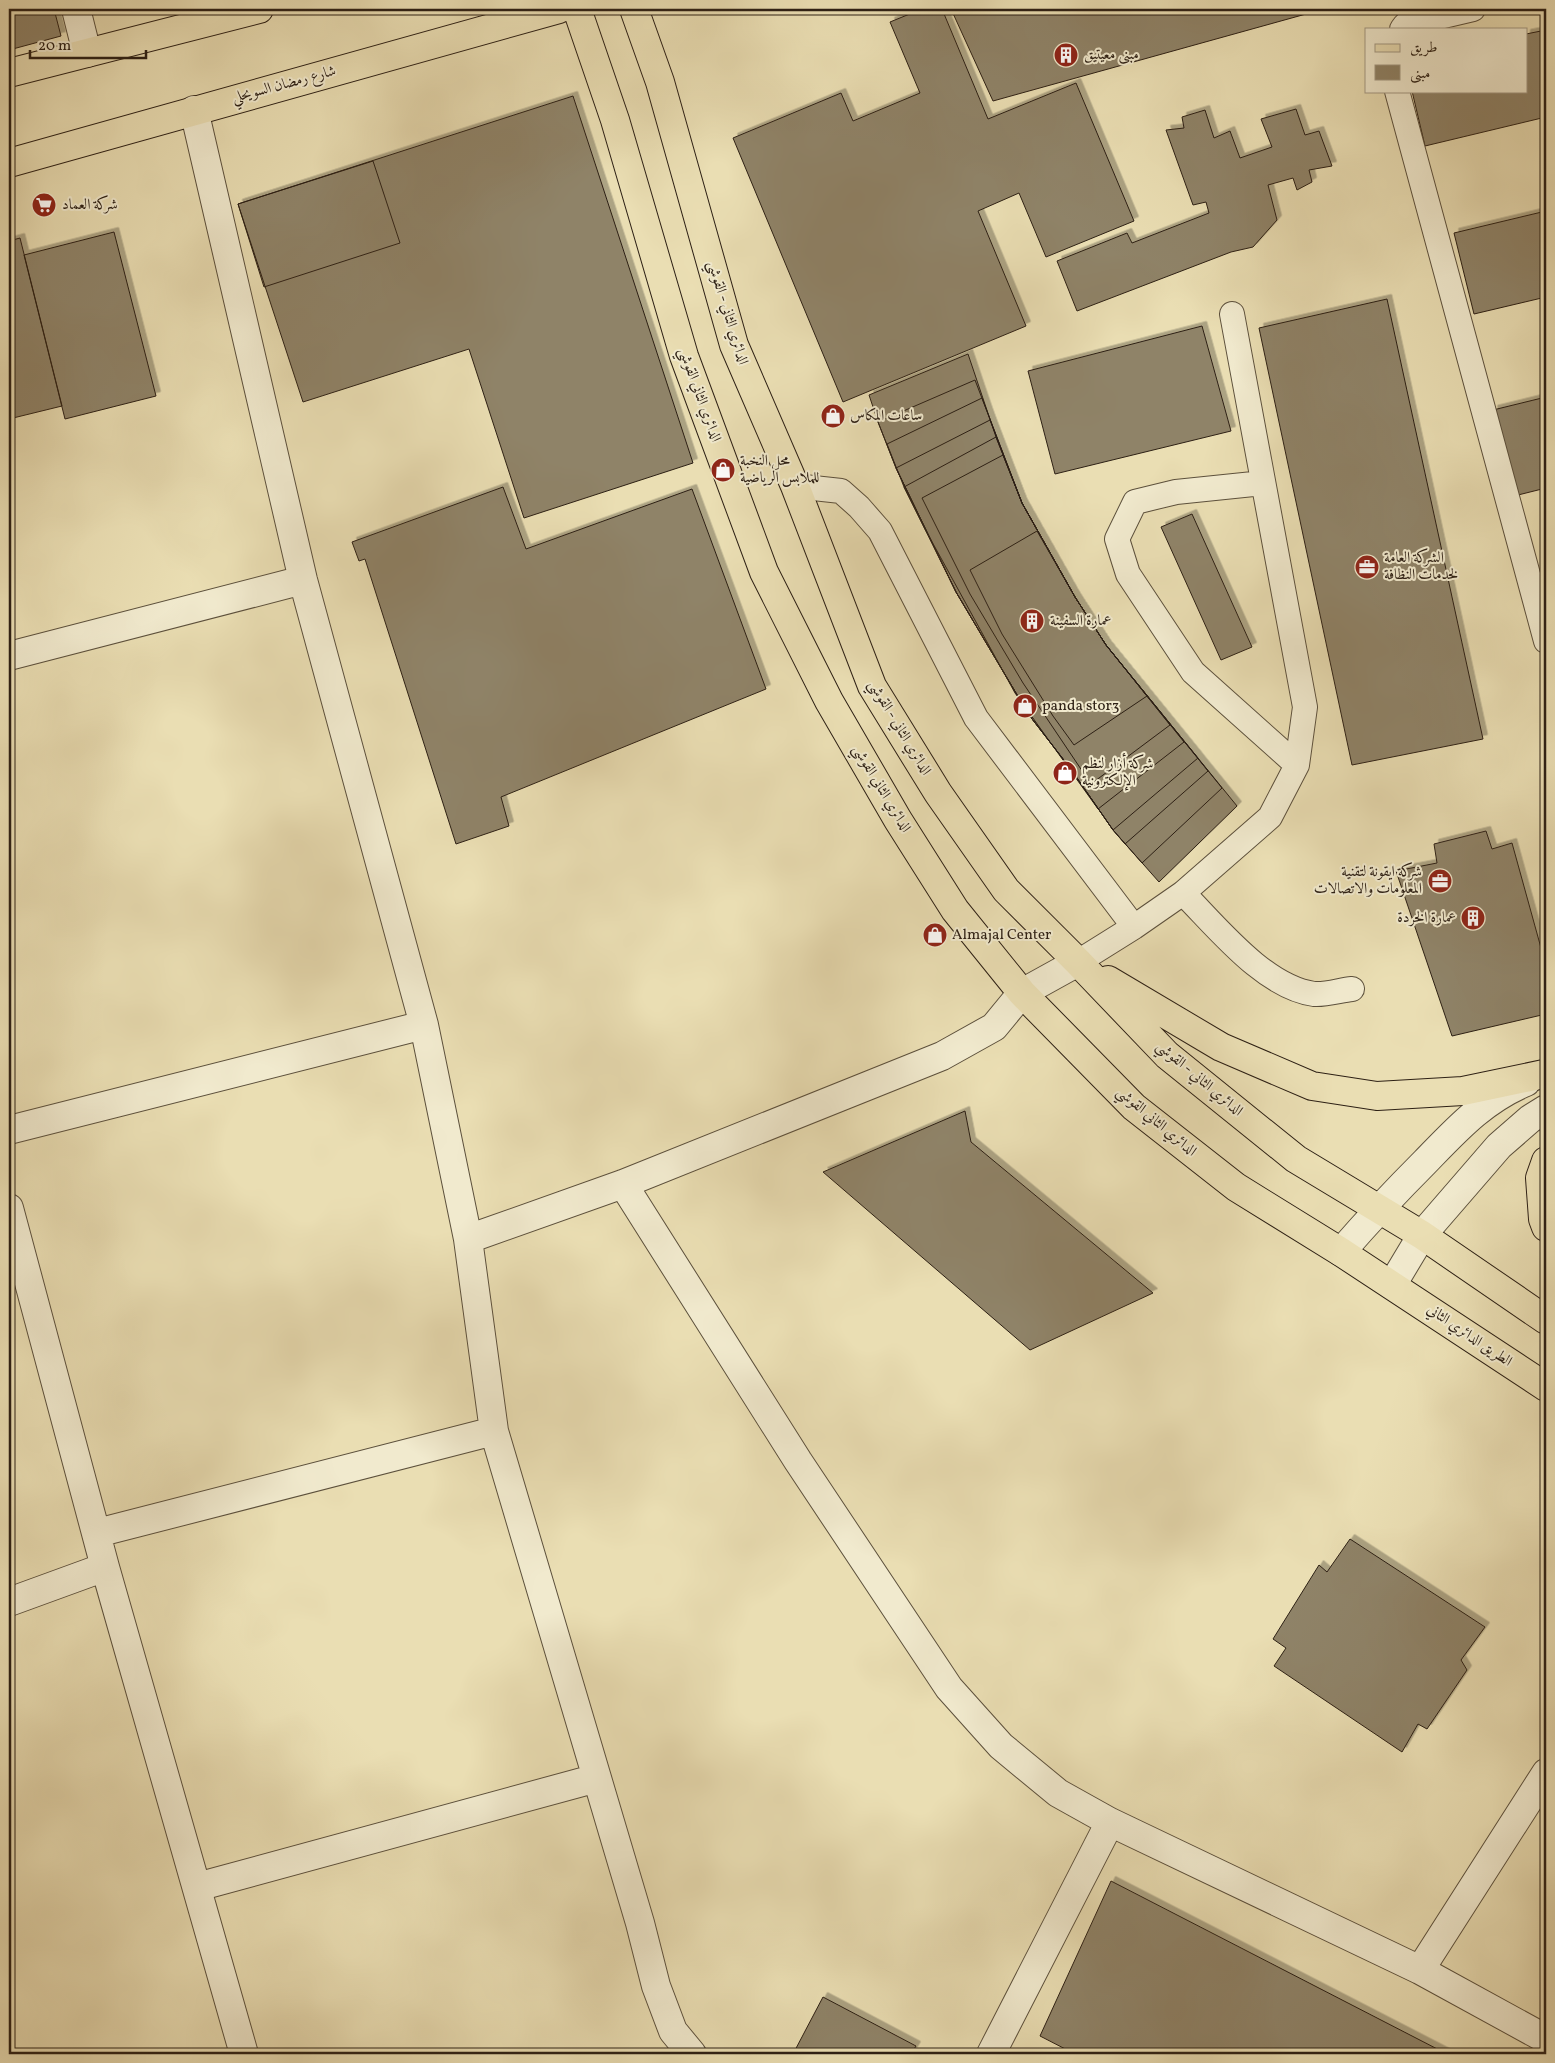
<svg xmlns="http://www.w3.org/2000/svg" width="1555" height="2063" font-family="Vollkorn,Amiri,serif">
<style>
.building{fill:#8f8367;stroke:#2d2015;filter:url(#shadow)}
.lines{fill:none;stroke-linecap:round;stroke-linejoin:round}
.lane-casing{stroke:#5c503c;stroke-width:26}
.street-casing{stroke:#5c503c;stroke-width:30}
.primary-casing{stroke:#2d2015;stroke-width:30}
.lane{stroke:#f1eace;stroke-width:24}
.street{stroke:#f1eace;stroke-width:28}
.primary{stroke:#eadeb3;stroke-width:28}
.labels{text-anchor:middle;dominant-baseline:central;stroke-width:4;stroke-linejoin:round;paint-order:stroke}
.poi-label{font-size:15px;fill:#2d2015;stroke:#f1eace;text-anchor:start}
.street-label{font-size:15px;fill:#2d2015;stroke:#f1eace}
</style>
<defs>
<filter id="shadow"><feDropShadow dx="4.5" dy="-4.5" stdDeviation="0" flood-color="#0004"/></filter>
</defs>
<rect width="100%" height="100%" fill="#eadeb3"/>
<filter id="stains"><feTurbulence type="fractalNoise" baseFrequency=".004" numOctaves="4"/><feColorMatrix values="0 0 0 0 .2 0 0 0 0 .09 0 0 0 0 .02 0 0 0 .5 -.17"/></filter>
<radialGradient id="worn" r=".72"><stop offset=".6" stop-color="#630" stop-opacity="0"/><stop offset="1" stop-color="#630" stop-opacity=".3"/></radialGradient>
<!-- building -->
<path class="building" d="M9 9H54L61 36 9 50Z
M922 9H942L988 119 1076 83 1134 221 1046 257 1019 193 978 211 1026 326 843 402 733 138 841 93 853 121 920 93 890 22Z
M951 9H1324L993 101Z
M1546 30V117L1425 146 1412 91H1526V34Z
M573 96 693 463 524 518 469 349 303 402 238 204Z
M1296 109 1305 135 1319 131 1332 166 1309 170 1312 182 1297 190 1293 178 1268 185 1277 220 1253 247 1231 252 1077 311 1057 261 1127 233 1132 243 1209 213 1206 202 1193 205 1166 130 1184 128 1182 117 1205 110 1214 138 1230 131 1240 158 1272 147 1261 119Z
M373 161 400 243 264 287 238 204Z
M1546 211V297L1474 314 1454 233Z
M114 232 156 396 65 419 24 255Z
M20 238 62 406 9 419V241Z
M1387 299 1483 739 1352 765 1259 328Z
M1202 326 1231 431 1055 474 1028 371Z
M968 354 996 437 1022 503 1075 597 1106 645 1237 806 1159 882 1113 830 1070 768 1029 715 956 592 896 468 878 422 869 395Z
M975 380 1022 503 1075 597 1106 645 1222 788 1142 863 1113 830 1070 768 1029 715 956 592 896 468 878 422Z
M1546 397V488L1514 496 1493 410Z
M982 398 1022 503 1075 597 1106 645 1208 771 1125 844 1113 830 1070 768 1029 715 956 592 904 487 887 444Z
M990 420 1022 503 1075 597 1106 645 1198 758 1113 830 1070 768 1029 715 956 592 896 468Z
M996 437 1022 503 1075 597 1106 645 1184 742 1098 809 1015 693 925 529 904 487Z
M1003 455 1022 503 1075 597 1106 645 1170 725 1091 784 1023 683 970 594 922 498Z
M503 487 526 549 692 489 766 689 501 797 509 826 456 844 365 559 359 561 352 542Z
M1192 514 1252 647 1221 660 1161 527Z
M1037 531 1075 597 1106 645 1147 696 1074 745 1053 716 1002 634 970 570Z
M1486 831 1492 849 1512 843 1546 966V1014L1452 1036 1396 871 1437 863 1434 844Z
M965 1111 971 1142 1153 1293 1030 1350 823 1172Z
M1350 1539 1485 1627 1461 1660 1467 1670 1427 1729 1418 1724 1402 1752 1274 1666 1286 1648 1273 1639 1319 1565 1327 1572Z
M1111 1881 1447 2054H1075L1040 2036Z
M823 1997 916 2046 911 2054H793Z"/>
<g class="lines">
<defs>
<path id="lane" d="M1402 29 1405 25 1473 9
M1397 91 1546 641
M1263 483 1176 492 1135 502 1117 539 1128 574 1193 672 1297 765
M795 486 841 491 859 507 880 531 976 718 1134 927
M1183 893C1217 927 1264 987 1314 994 1326 995 1341 990 1352 989
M1078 962 1134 927 1183 893 1270 817 1297 765 1305 707 1232 314"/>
<path id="street" d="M76 9 87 53
M194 110 303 580 424 1025 468 1239 494 1431 640 1923 656 1986 673 2031 692 2054
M9 656 303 580
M9 1130 424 1025
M623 1184 798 1461 949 1688 1001 1746 1058 1793 1110 1822 1420 1970 1546 2039
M9 1208 105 1567 244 2054
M468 1239 623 1184 942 1056 994 1027 1022 993 1078 962
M1341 1252C1368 1221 1396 1191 1425 1162 1457 1129 1483 1100 1526 1082
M1392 1285 1422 1235 1499 1146 1530 1119 1546 1109
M97 1533 494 1431
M9 1602 105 1567
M197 1887 597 1778
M1420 1970 1546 1773
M991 2054 1110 1822"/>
<path id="primary" d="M577 9 615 120 684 356 764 572 829 701 898 820 955 910 1022 993 1134 1107 1236 1187 1341 1252 1546 1387
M634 9 660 82 734 345 795 486 872 686 938 793 1006 890 1078 962 1167 1055 1296 1159 1422 1235 1546 1320
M9 73 259 9
M9 163 559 9
M1108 980 1221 1047 1312 1086 1377 1096 1463 1091 1544 1074
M1546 1161 1540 1178 1543 1219 1546 1227"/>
</defs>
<!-- lane casing -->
<use href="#lane" class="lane-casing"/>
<!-- street casing -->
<use href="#street" class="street-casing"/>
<!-- primary casing -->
<use href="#primary" class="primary-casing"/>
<!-- lane -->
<use href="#lane" class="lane"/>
<!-- street -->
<use href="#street" class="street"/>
<!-- primary -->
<use href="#primary" class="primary"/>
</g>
<!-- icons -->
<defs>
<symbol id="building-disc" viewBox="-11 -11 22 22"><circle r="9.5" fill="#8f2418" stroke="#f1eace"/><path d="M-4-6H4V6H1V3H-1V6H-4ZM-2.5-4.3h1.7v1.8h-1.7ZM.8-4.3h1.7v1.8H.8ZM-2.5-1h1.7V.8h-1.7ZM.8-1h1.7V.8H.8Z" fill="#fff"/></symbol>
<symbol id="supermarket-disc" viewBox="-11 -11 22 22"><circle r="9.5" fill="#8f2418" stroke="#f1eace"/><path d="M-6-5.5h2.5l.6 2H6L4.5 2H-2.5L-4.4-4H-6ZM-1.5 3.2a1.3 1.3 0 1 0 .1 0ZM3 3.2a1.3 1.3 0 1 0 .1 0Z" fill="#fff"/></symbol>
<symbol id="shop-disc" viewBox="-11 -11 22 22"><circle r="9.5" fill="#8f2418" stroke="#f1eace"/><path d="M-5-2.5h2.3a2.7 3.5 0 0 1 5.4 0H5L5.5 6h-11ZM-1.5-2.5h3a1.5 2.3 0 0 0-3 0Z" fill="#fff"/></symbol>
<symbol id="office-disc" viewBox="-11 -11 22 22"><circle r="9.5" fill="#8f2418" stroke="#f1eace"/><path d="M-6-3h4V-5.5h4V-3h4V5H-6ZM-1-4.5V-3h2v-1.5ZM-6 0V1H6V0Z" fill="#fff"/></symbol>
</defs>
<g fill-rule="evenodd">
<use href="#building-disc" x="1052" y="41" width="28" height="28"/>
<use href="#supermarket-disc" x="30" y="191" width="28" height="28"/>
<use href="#shop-disc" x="819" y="402" width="28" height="28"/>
<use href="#shop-disc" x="709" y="456" width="28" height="28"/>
<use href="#office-disc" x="1353" y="553" width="28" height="28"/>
<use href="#building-disc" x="1018" y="607" width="28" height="28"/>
<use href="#shop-disc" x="1011" y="692" width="28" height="28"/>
<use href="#shop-disc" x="1051" y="759" width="28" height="28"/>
<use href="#office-disc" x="1426" y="867" width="28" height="28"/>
<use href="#building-disc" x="1459" y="904" width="28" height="28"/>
<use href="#shop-disc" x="921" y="921" width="28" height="28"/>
</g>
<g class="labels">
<!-- poi labels -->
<g class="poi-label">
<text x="1084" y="55">مبنى معيتيق</text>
<text x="62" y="205">شركة العماد</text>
<text x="850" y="416">ساعات المكاس</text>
<text x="740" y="461">محل النخبة<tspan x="740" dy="17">للملابس الرياضية</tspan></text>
<text x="1384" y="558">الشركة العامة<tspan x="1384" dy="17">لخدمات النظافة</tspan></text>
<text x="1050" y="621">عمارة السفينة</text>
<text x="1042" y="706">panda stor3</text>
<text x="1082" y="764">شركة أزار لنظم<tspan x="1082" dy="17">الإلكترونية</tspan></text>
<text x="1422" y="872" text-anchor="end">شركة ايقونة لتقنية<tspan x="1422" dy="17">المعلومات والاتصالات</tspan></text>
<text x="1456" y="918" text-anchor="end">عمارة الخردة</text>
<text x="952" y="935">Almajal Center</text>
</g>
<!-- street labels -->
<g class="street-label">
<text transform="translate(284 85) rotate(-15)">شارع رمضان السويحلي</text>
<text transform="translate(727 313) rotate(73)">الدائري الثاني - القوشي</text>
<text transform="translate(699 395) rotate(70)">الدائري الثاني القوشي</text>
<text transform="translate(899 728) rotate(59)">الدائري الثاني - القوشي</text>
<text transform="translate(881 789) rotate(59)">الدائري الثاني القوشي</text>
<text transform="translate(1199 1079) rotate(40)">الدائري الثاني - القوشي</text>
<text transform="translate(1156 1122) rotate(40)">الدائري الثاني القوشي</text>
<text transform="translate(1469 1336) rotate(34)">الطريق الدائري الثاني</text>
</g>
</g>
<!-- margin -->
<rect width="1555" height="2063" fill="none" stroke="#eadeb3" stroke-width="30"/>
<rect x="10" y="10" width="1535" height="2043" fill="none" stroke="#2d2015" stroke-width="2.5"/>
<rect x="15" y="15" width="1525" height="2033" fill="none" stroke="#2d2015"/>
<!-- legend -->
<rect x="1365" y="28" width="162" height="65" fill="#f1eace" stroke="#a39984"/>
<rect x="1375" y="44" width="25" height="8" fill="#eadeb3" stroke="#a39984"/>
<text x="1410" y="52" font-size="15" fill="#2d2015">طريق</text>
<rect x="1375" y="65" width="25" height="15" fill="#8f8367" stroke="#a39984"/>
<text x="1410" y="78" font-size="15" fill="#2d2015">مبنى</text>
<!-- scale -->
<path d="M30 50v8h116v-8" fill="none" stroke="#2d2015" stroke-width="2.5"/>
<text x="38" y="50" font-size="15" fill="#2d2015" stroke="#f1eace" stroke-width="4" paint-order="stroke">20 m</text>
<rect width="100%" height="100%" filter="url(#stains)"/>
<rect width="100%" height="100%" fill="url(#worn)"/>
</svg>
